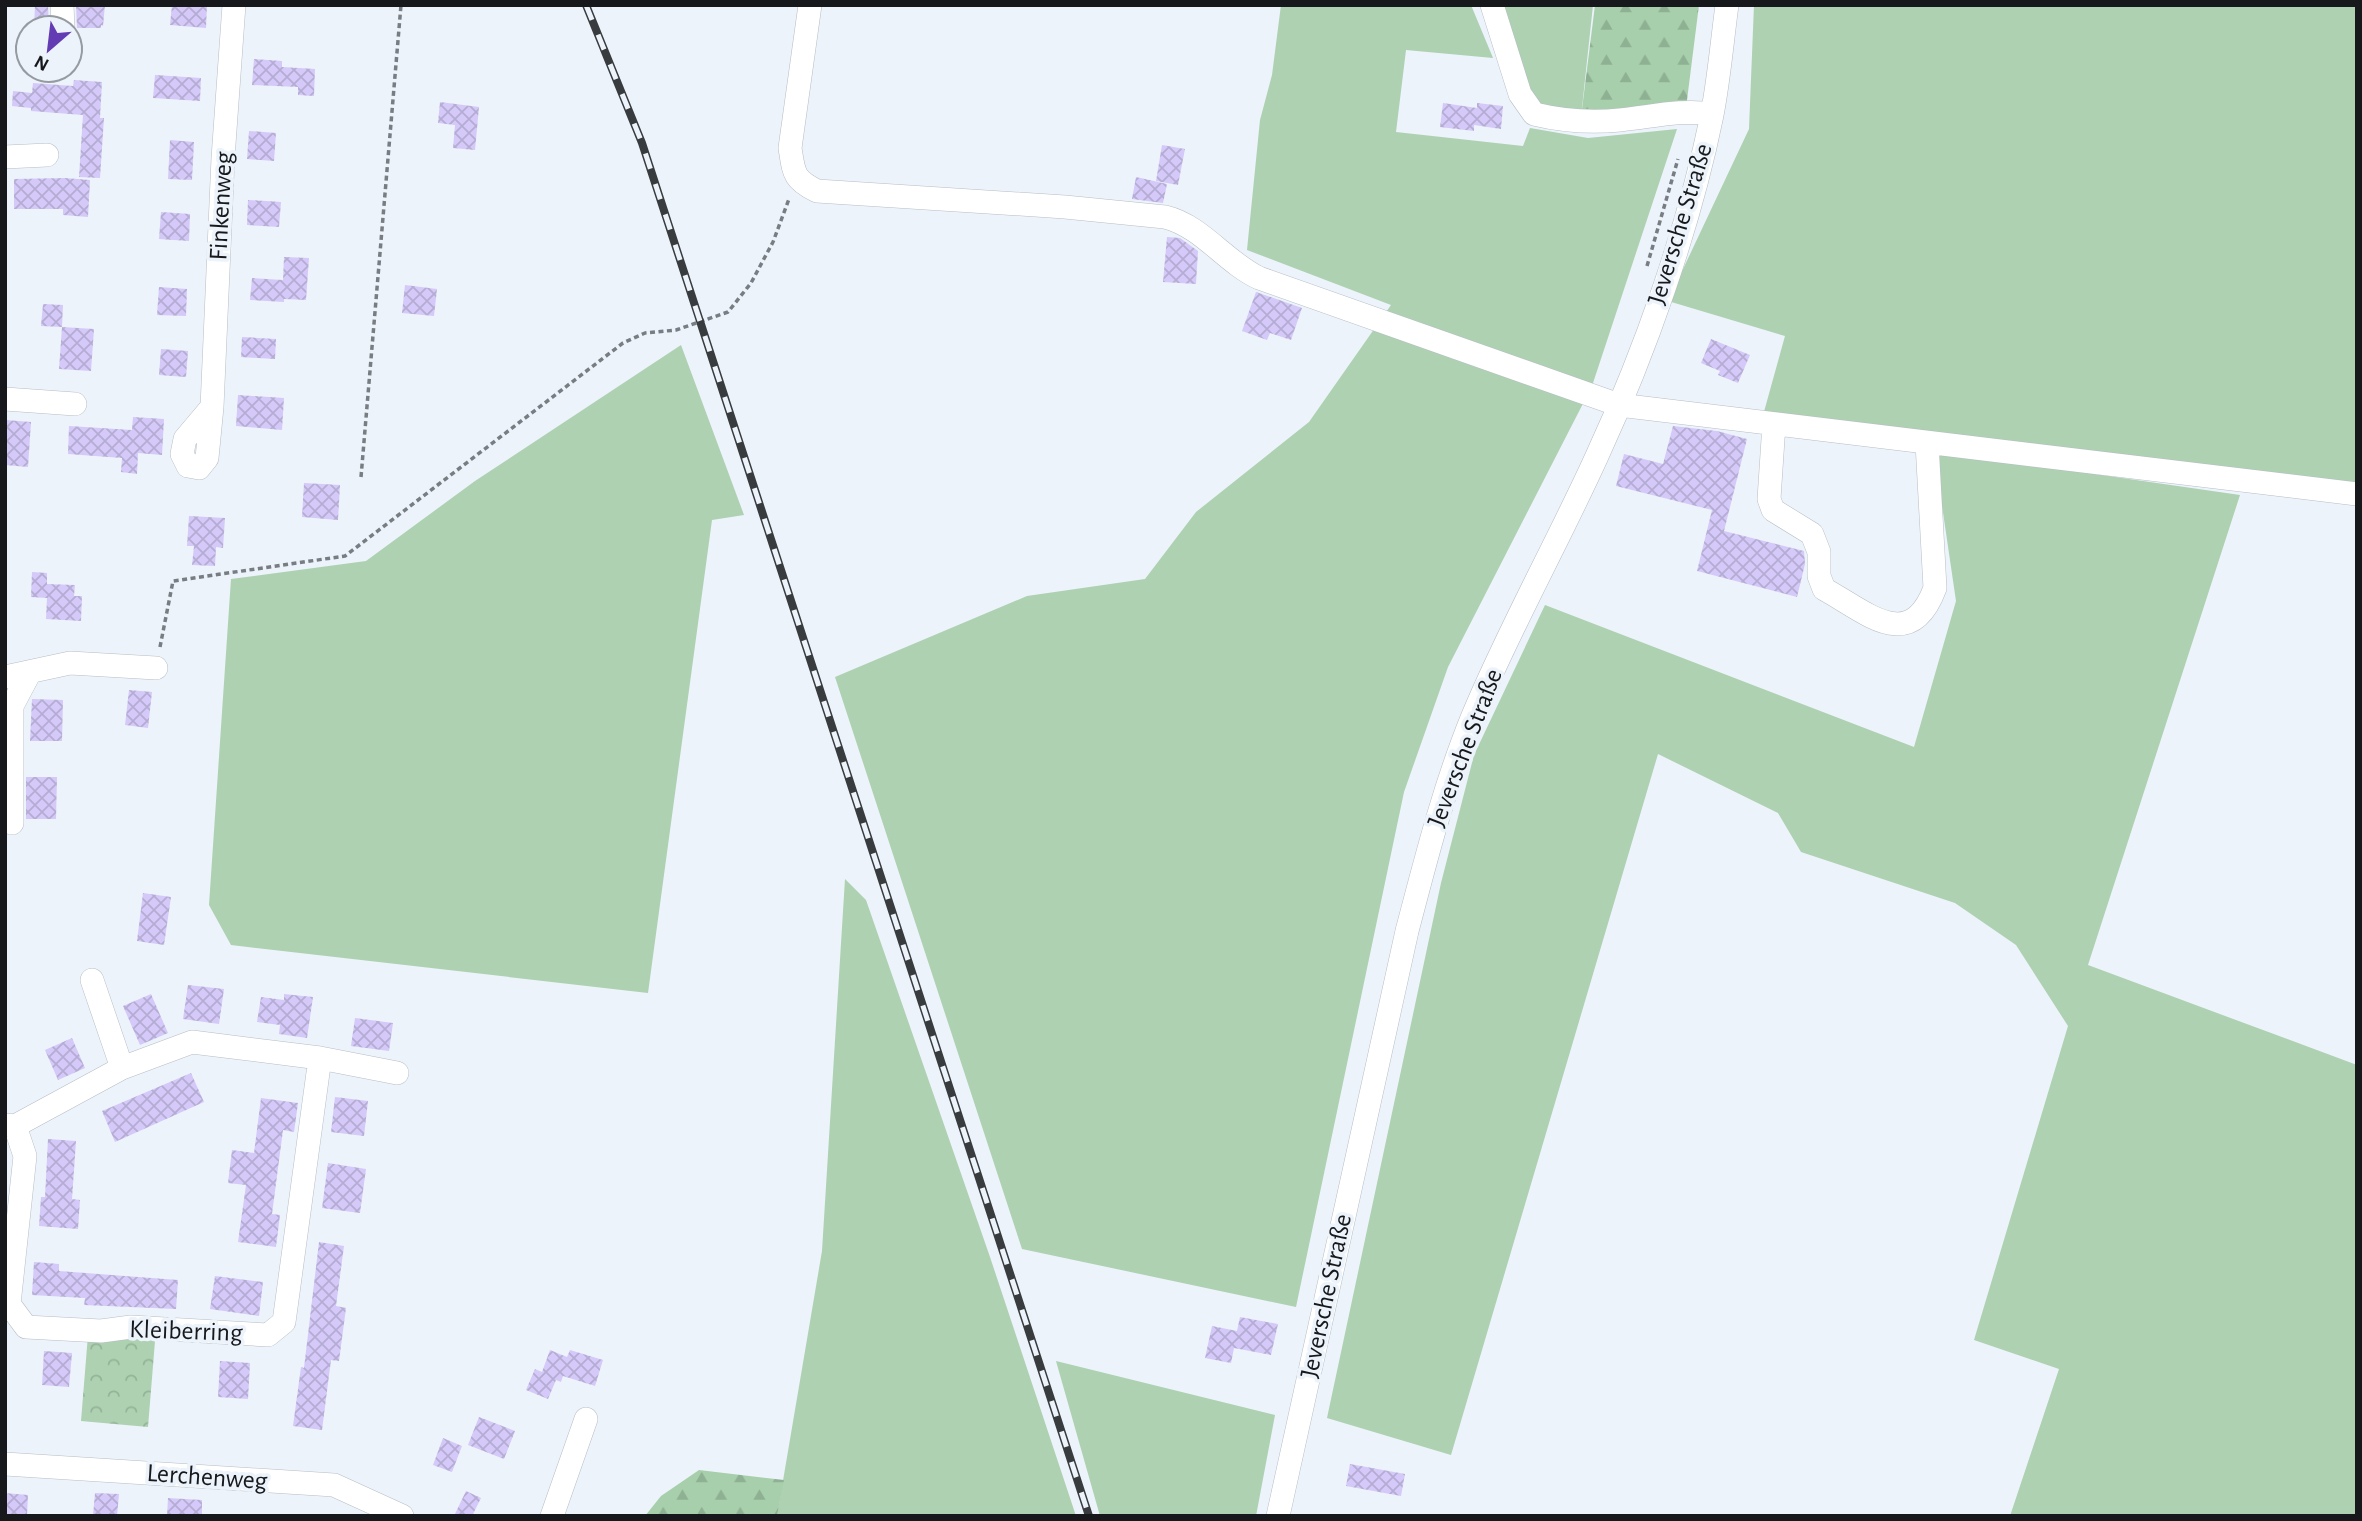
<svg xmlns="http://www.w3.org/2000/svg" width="2362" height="1521" font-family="'Alegreya Sans',sans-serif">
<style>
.grass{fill:#add1b1}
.forest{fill:url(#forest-firs)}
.park{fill:url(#park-crowns)}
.building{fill:url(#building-cross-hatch)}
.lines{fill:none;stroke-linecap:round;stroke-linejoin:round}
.minor-casing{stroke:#b7bec5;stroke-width:24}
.path{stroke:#787d82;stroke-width:3.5;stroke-dasharray:5 3.5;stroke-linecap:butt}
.minor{stroke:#fff;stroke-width:23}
.rail-casing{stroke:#393c3f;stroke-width:8}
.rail{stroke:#ecf3fb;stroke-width:5;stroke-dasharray:16;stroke-linecap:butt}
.labels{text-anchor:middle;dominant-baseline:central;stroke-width:7;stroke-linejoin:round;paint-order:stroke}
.street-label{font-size:26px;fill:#16181b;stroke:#ecf3fb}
</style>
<defs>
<pattern id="forest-firs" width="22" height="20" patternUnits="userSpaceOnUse" patternTransform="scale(1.75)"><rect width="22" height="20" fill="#a7cfab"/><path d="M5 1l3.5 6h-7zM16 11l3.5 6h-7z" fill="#8fb193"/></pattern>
<pattern id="park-crowns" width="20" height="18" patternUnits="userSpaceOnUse" patternTransform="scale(1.75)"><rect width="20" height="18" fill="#add1b1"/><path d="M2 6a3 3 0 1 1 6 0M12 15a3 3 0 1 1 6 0" fill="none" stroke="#94b398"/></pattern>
<pattern id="building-cross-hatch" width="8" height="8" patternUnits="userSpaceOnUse" patternTransform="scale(1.75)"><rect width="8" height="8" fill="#d4c9f8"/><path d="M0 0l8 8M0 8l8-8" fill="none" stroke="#b5acd4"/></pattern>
</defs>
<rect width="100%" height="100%" fill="#ecf3fb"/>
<!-- grass -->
<path class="grass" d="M1281 5H1471L1493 58 1406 50 1396 132 1523 146 1530 128 1588 138 1677 129 1592 386 1448 667 1404 792 1296 1307 1022 1249 835 677 1027 596 1145 579 1196 512 1309 422 1391 305 1247 250 1260 120 1272 75Z
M1503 5H1593L1581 117 1539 108 1525 87Z
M1754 5H2357V487L1762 419 1785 336 1668 301 1749 129Z
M681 345 744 515 712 520 648 993 231 945 209 905 231 579 366 561 475 481Z
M1934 451 2240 495 2088 965 2357 1065V1516H2010L2059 1369 1974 1340 2068 1026 2016 945 1955 903 1801 852 1778 813 1658 754 1451 1455 1327 1418 1441 883 1474 755 1545 605 1914 747 1956 601Z
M845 879 866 900 990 1257 1076 1516H777L822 1251Z
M1056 1361 1275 1415 1256 1516H1100Z"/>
<!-- forest -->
<path class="forest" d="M1595 5H1699L1686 108 1581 117Z
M699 1470 784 1480 777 1516H645L661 1496Z"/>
<!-- park -->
<path class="park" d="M88 1335 155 1341 148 1427 81 1421Z"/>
<!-- building -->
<path class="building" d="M35 5H48L49 28H34Z
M76 5H105L103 26 101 25V28H77Z
M172 5H207L206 28 170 25Z
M254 59 282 61V67L315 69 314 96 298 95V87L252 85Z
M155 75 201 78 200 101 153 98Z
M74 80 102 82 100 118H104L100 178 79 177 83 115 31 111V108L12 106 13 91 32 93 33 83 73 86Z
M440 102 479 107 475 150 453 148 455 125 438 123Z
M1443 103 1477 108V103L1503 106 1501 129 1474 125V131L1440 127Z
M249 131 276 133 274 161 247 159Z
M170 140 194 142 192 180 168 179Z
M1162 145 1185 149 1178 185 1156 181Z
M1136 177 1167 184 1163 203 1132 199Z
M65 178 90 180 88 217 63 215V209H14V179Z
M248 200 281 202 279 227 247 225Z
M161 212 190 214 189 241 159 239Z
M1167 237 1180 238 1198 251 1196 284 1163 282Z
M284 257 309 258 306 300 284 299V302L250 300 252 278 283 280Z
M405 285 437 289 434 316 402 313Z
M159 287 187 289 186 316 157 315Z
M1256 292 1302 308 1291 340 1270 333 1267 340 1242 331Z
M43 304 63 305 62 327 41 326Z
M62 327 94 329 91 371 59 369Z
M242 337 276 339 275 359 241 357Z
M1711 339 1750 355 1738 383 1718 375 1720 371 1701 363Z
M161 349 188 351 186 377 159 375Z
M238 395 284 398 282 430 236 426Z
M133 417 164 419 162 455 138 453 137 474 121 472 122 458 68 454 69 426 132 430Z
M6 420 31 422 28 467 5 465Z
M1673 426 1717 431 1747 439 1724 531 1804 551 1805 564 1797 597 1697 571 1712 510 1616 486 1624 454 1663 464Z
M304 483 340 485 338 520 302 517Z
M189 516 225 518 223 548 216 547 215 566 192 565 194 546H187Z
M32 572 47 573V584L75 585 74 596H82L81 621 46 619 47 598 31 597Z
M129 690 152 692 148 728 125 725Z
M32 699 63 700 62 741H30Z
M26 777H57L56 819H26Z
M143 893 171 897 164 945 137 941Z
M188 985 224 989 219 1024 183 1019Z
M151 994 168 1033 140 1045 123 1006Z
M284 994 313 997 307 1038 279 1034 280 1025 257 1022 261 997 284 1000Z
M355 1018 393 1023 389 1051 351 1046Z
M72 1038 85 1068 58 1080 45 1050Z
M191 1073 204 1102 115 1142 102 1111Z
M335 1097 368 1101 364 1136 331 1132Z
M261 1098 298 1103 294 1132 283 1130 272 1214 280 1215 276 1247 238 1242 246 1185 228 1183 232 1150 254 1153Z
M48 1139 76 1141 72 1199 80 1200 78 1229 39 1226 41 1197H45Z
M328 1163 366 1169 360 1213 322 1208Z
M319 1242 344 1246 336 1306 346 1308 339 1361 331 1360 322 1430 293 1426 301 1367 304 1368Z
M34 1262 59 1264V1271L178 1280 176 1309 84 1305 85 1298 32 1295Z
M215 1276 263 1282 259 1316 210 1309Z
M1240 1317 1278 1324 1271 1355 1234 1348 1231 1363 1205 1358 1212 1326 1237 1331Z
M550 1350 567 1357 570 1350 603 1360 595 1386 563 1376 561 1382 556 1380 548 1399 526 1390 535 1369 542 1372Z
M44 1351 72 1353 69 1387 42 1385Z
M220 1361 250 1363 248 1399 218 1397Z
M479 1417 515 1431 504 1459 468 1445Z
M443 1438 462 1446 452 1472 433 1465Z
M1350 1464 1405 1474 1401 1496 1346 1486Z
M466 1491 481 1498 472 1516H454Z
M5 1493 28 1495 27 1516H5Z
M95 1493 119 1494 117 1516H93Z
M168 1498 202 1500V1516H167Z"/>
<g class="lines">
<defs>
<path id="minor" d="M62 5 63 28
M810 5 790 148C794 173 793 179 817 191L1065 207 1165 217C1202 226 1225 262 1259 278L1619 405 2357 494
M1492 5 1520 94 1534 114C1563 121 1591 123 1620 120 1651 117 1681 109 1712 114
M5 157 47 155
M5 399 75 404
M212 407 185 439 182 454 188 466 199 468 207 458 212 407 223 158 234 5
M1774 424 1769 499 1773 510 1812 534 1819 552V576L1824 589C1866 612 1910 655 1935 588L1927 443
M5 677 70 663 156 668
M12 823V706L30 672
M92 980 122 1068
M5 1125 15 1126 25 1156 9 1304 26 1327 101 1331 131 1327 268 1335 284 1322 320 1058 397 1073
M15 1126 122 1068 192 1042 320 1058
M5 1464 334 1485 402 1516
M552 1516 586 1419
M1278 1516 1407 931C1426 859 1444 787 1472 718 1509 629 1557 544 1597 456 1645 352 1689 228 1712 115 1719 79 1722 42 1727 5"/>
</defs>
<!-- minor casing -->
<use href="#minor" class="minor-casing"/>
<!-- path -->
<path class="path" d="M1647 266 1678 159
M361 477 401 5
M160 647 173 581 345 556 623 343 645 333 676 330 728 312 751 283 773 242 789 199"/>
<!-- minor -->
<use href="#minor" class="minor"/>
<defs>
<path id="rail" d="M586 5 642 143 1089 1516"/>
</defs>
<!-- rail casing -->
<use href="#rail" class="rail-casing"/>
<!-- rail -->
<use href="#rail" class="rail"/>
</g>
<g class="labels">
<!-- street labels -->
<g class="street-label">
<text transform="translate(221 206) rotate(-87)">Finkenweg</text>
<text transform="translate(1680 224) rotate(-73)">Jeversche Straße</text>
<text transform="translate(1465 748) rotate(-69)">Jeversche Straße</text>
<text transform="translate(1326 1296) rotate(-78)">Jeversche Straße</text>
<text transform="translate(186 1331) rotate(2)">Kleiberring</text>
<text transform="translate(207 1477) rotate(4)">Lerchenweg</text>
</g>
</g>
<!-- border -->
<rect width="2362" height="1521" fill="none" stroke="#16181b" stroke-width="14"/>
<!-- north arrow -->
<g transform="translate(49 49) rotate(208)"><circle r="33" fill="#ecf3fb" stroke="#969ba1" stroke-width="2"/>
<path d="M0-5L12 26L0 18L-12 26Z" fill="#633cb4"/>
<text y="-10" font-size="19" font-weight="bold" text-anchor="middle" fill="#16181b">N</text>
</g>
</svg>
